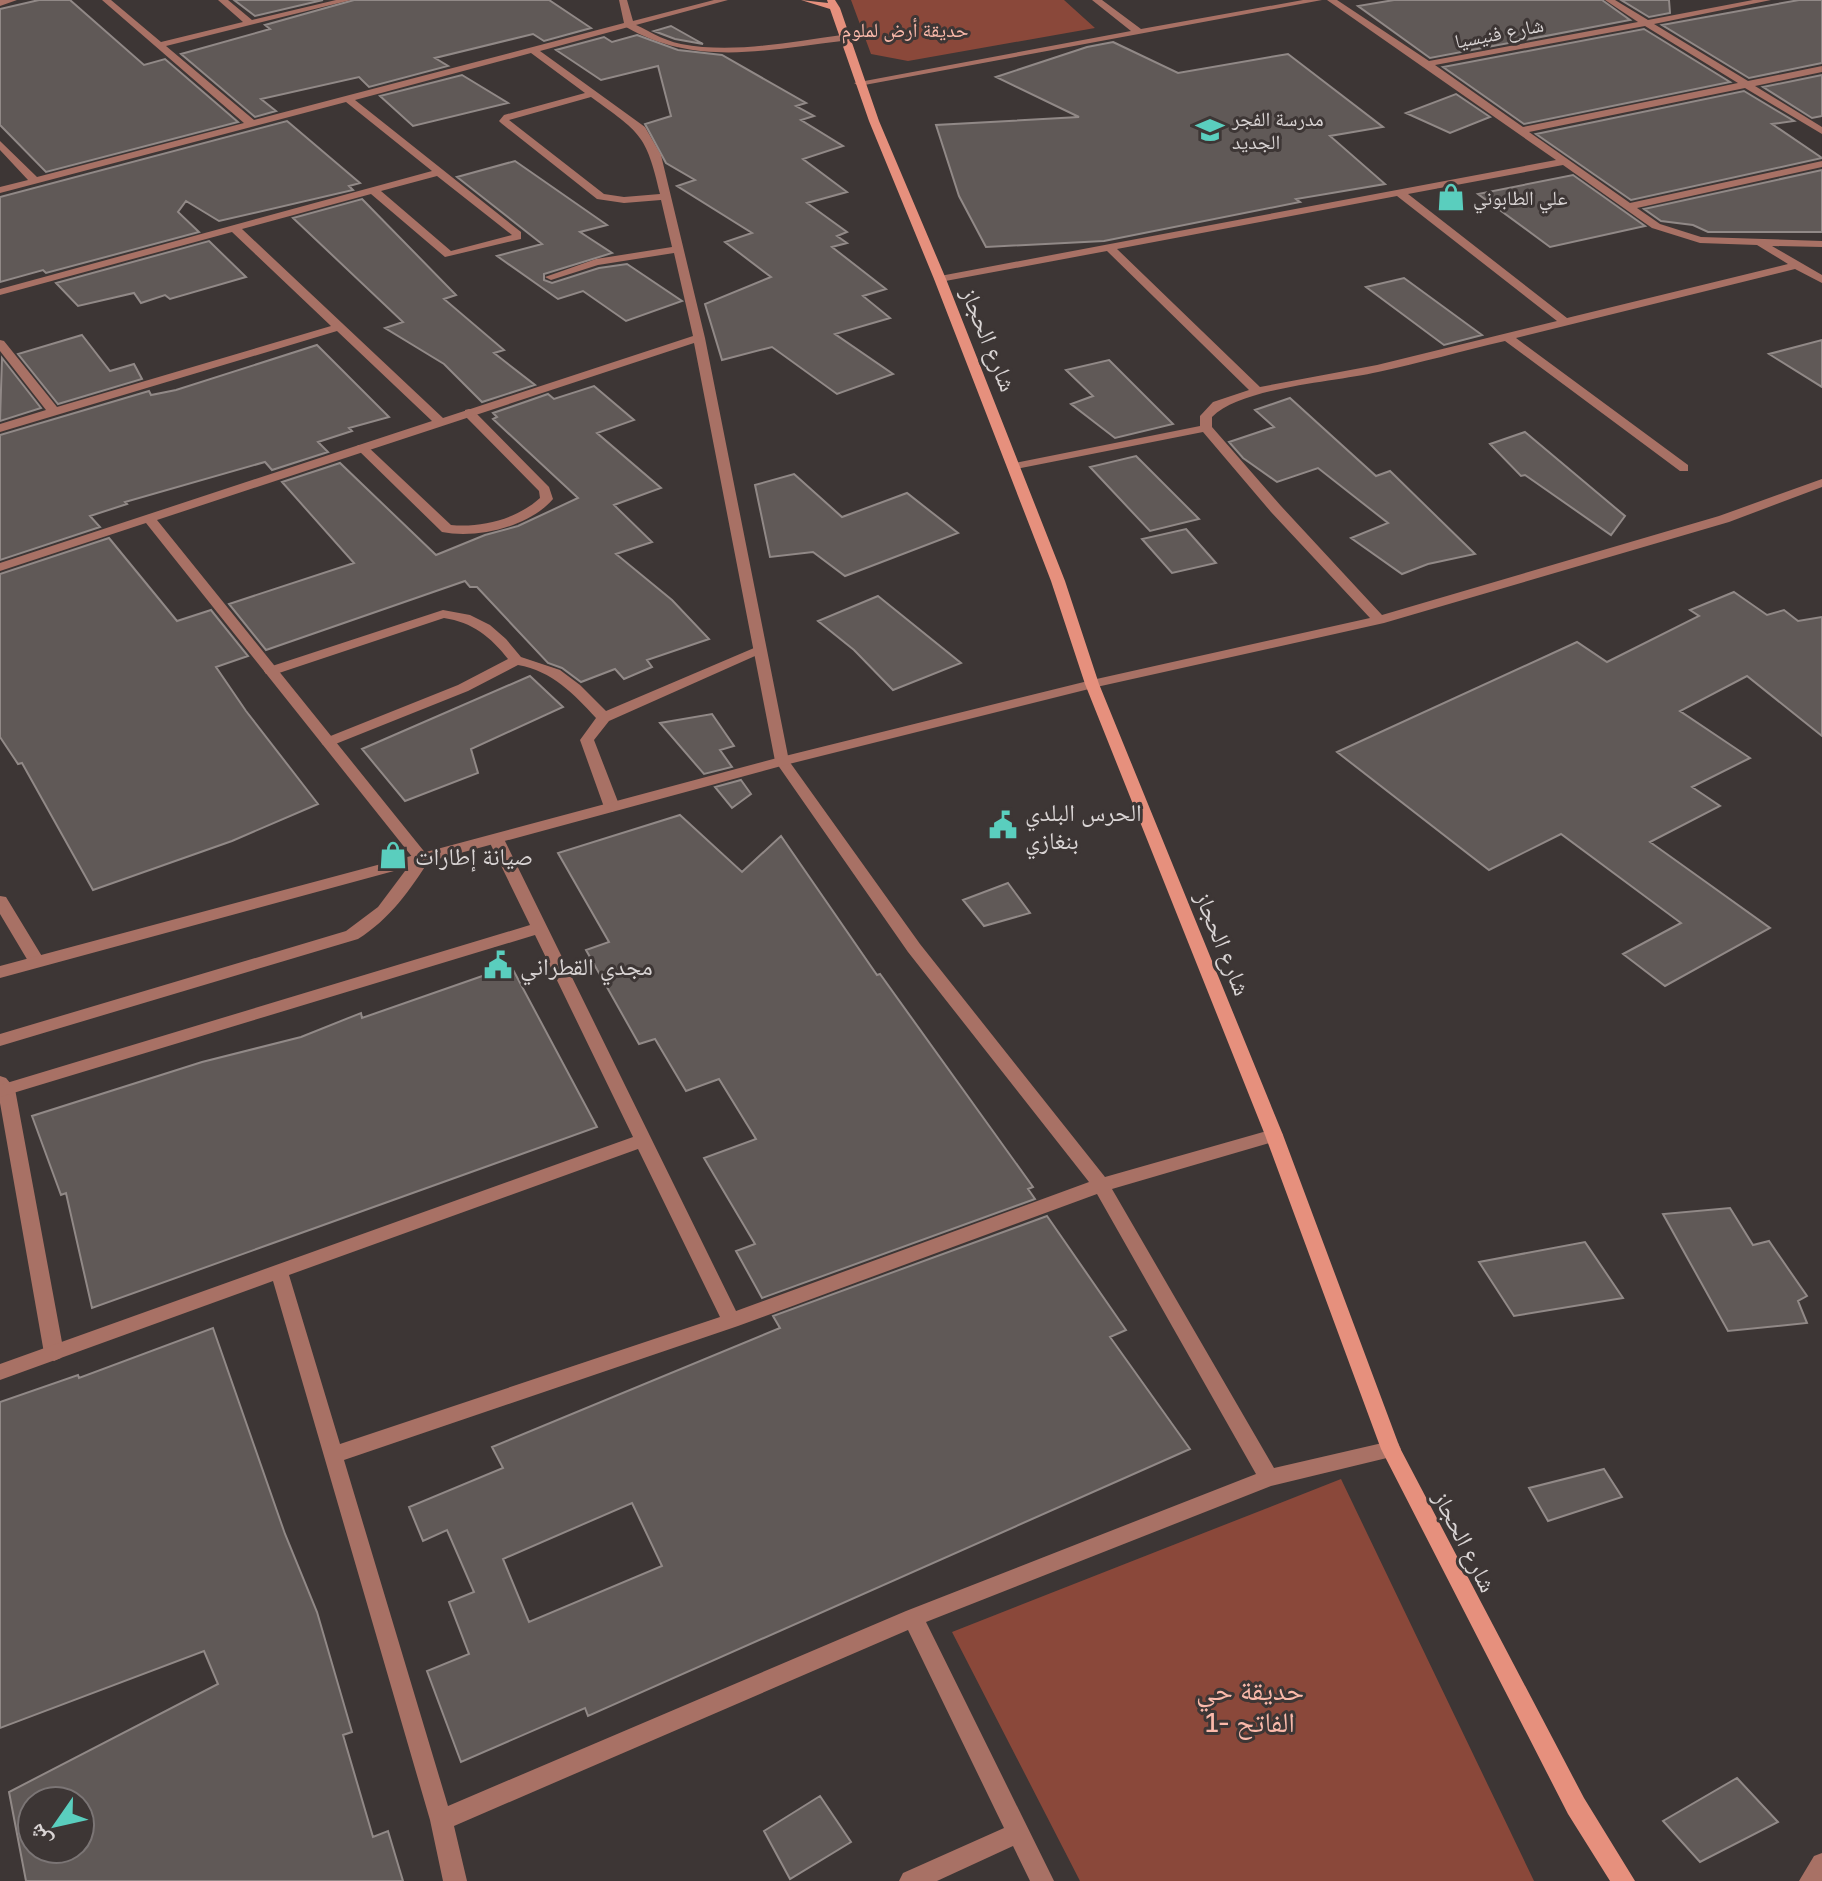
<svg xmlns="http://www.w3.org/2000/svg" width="1822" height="1881" font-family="'Golos Text','Noto Naskh Arabic',sans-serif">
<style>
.green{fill:#8a483a}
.building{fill:#605957;stroke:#918987;stroke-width:2;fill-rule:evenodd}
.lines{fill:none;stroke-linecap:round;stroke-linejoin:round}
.service{fill:#a87165;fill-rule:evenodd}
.minor{fill:#a87165;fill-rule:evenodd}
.tertiary{fill:#a87165;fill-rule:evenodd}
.secondary{fill:#e6907d;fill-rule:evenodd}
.labels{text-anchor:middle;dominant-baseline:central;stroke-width:6;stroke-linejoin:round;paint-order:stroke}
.far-park-label{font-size:20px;fill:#fab9aa;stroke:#3d3635}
.far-street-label{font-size:20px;fill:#d9d4d4;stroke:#3d3635}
.far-poi-label{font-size:20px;fill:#d9d4d4;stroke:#3d3635;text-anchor:start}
.street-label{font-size:24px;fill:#d9d4d4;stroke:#3d3635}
.poi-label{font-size:24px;fill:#d9d4d4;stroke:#3d3635;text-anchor:start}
.near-park-label{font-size:28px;fill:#fab9aa;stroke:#3d3635}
</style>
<rect width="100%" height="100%" fill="#3d3635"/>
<!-- green -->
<path class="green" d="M851 0H1064L1095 28 908 61 871 54Z
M1341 1479 1534 1881H1080L952 1632Z"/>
<!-- building -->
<path class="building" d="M39 0H70L144 65 165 59 238 122 46 172 0 125V9Z
M234 0H323L255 16Z
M354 0H549L591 28 544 41 533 34 435 58 448 66 369 87 359 77 261 99 276 111 255 117 181 54 270 29 265 25Z
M1394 0H1602L1630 20 1430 58 1358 6Z
M1621 0H1669L1670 13 1649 17Z
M1799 0H1822V63L1749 78 1662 25Z
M671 26 703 44 675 39 654 31Z
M1644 29 1730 82 1524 124 1443 67Z
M637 35 678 50 722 55 806 103 796 106 814 116 801 120 843 146 803 159 847 192 807 203 847 232 837 236 847 243 832 247 886 289 863 296 890 318 835 334 893 374 837 394 772 347 722 360 705 304 771 277 725 242 752 233 677 186 695 180 666 163 645 124 671 116 658 66 601 80 556 50 604 37 612 42Z
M1113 42 1178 73 1288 54 1383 127 1330 136 1385 184 1296 199 1300 202 1104 241 986 247 959 196 936 125 1079 117 996 77 1087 47Z
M462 75 508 103 413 126 380 96Z
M1822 75V116L1812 118 1763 87Z
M1744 91 1794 121 1772 124 1822 158 1631 200 1536 134Z
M1456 94 1490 117 1450 133 1406 113Z
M287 121 360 183 349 186 353 190 219 221 186 201 178 212 199 232 46 273 43 270 0 282V197Z
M515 161 607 225 580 232 612 253 544 274V280L552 283 599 268 627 264 682 301 626 321 583 291 558 299 497 256 542 244 457 177Z
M1822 170V232H1708L1693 225 1661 221 1644 209Z
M1573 175 1645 226 1550 247 1478 194Z
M362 199 456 295 444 299 504 350 494 353 535 385 482 402 444 364 385 328 403 322 293 218Z
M209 241 246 277 170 299 165 295 141 303 134 293 78 306 56 283Z
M1404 278 1482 335 1444 345 1366 287Z
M82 335 110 371 134 364 142 379 58 404 18 354Z
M1822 340V387L1769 354Z
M317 345 389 417 349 428 352 431 318 442 328 452 272 470 265 462 125 502 127 504 90 516 100 527 0 560V435L149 391 151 395 176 390Z
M2 358 41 408 0 421Z
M1109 360 1173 424 1115 438 1071 404 1093 396 1066 370Z
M594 386 634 420 597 433 661 488 614 505 652 542 616 554 672 600 709 639 647 660 652 667 624 679 615 669 581 682 562 668 548 663 477 587H470L465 581 266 650 229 604 354 563 282 482 340 463 436 555 485 535 518 526 578 498 493 419 497 417 493 413 548 394 554 399Z
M1290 398 1376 476 1390 471 1475 554 1428 564 1402 574 1351 538 1388 523 1318 468 1277 482 1243 458 1229 442 1274 427 1255 410Z
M1525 432 1625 516 1611 535 1525 475 1521 476 1490 444Z
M1136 456 1199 519 1150 531 1090 467Z
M794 474 842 517 907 493 958 533 845 576 813 552 770 557 755 485Z
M1186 529 1216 563 1172 573 1142 539Z
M109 538 177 621 211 610 248 656 216 667 246 711 318 804 232 841 93 890 22 763 18 764 0 737V574Z
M1734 592 1767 615 1784 610 1798 621 1822 617V736L1747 676 1680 711 1750 758 1692 787 1720 806 1650 842 1770 928 1665 986 1623 954 1681 923 1561 834 1489 870 1337 752 1577 642 1607 662 1699 616 1690 610Z
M878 596 961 663 893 690 854 650 818 621Z
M530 676 563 707 471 749 478 773 405 801 362 749Z
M712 714 734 746 720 750 732 767 704 774 660 723Z
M741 780 751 794 732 808 715 787Z
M680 815 742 872 781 836 877 975 880 974 1033 1187 1028 1189 1035 1199 762 1298 736 1251 755 1244 704 1158 756 1139 719 1079 686 1091 655 1039 639 1044 586 950 609 942 558 853Z
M1008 883 1030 913 984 926 963 900Z
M511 966 597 1127 92 1308 66 1193 61 1195 32 1116 202 1062 301 1037 361 1013 362 1018Z
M1730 1208 1753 1245 1769 1241 1807 1296 1798 1301 1807 1323 1728 1331 1663 1214Z
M1047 1216 1126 1330 1110 1337 1190 1449 588 1716 585 1708 461 1762 427 1671 469 1654 449 1602 474 1592 447 1530 423 1541 409 1507 503 1468 492 1447 780 1328 773 1316ZM632 1503 662 1566 529 1622 503 1559Z
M1585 1242 1623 1298 1514 1316 1479 1262Z
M213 1328 285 1534 317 1612 352 1732 343 1735 373 1837 388 1831 403 1881H26L9 1792 218 1684 204 1651 0 1728V1402L78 1375 79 1378ZM32 1801H80V1849H32Z
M1604 1469 1622 1497 1548 1521 1529 1488Z
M1737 1778 1778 1822 1700 1862 1663 1821Z
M820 1796 851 1842 790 1879 764 1831Z"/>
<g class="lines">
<!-- service -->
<path class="service" d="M629 22C647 29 661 40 681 44 733 54 789 42 842 35L847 38 842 41C766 50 696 67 626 27L624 25Z
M469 409 473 410 549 487 553 499C529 527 477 539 442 532L356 448 358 445H366L451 525C481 528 517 519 540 498L539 491 465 416V410Z
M443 610 470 615 490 625 506 639 521 657 560 670 580 685 606 711 754 648H764L766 651 609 721 594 740 620 807 612 812 604 807 580 740 596 718C574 694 552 671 518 665L468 691 333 745H323L321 742 323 739 458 685 508 659C491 637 472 622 444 618L276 674H266L264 671 266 668Z
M422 854 430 859C410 890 390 919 358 939L0 1046V1034L346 931 378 907 417 855Z
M0 1076 6 1078 15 1089 64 1353 61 1358 54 1361 47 1358 44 1353 0 1103Z"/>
<!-- minor -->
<path class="minor" d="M0 0H17L0 6Z
M102 0H111L161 42 243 22 218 0H228L252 20 336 0H351L166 46 254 120 624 23 619 0H627L633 21 714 0H728L540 51 645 127 661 155 705 338 789 761 920 944 1105 1177 1274 1129 1280 1130 1283 1135 1280 1140 1112 1189 1274 1468 1391 1441 1398 1443 1401 1449 1398 1455 1391 1457 1271 1486 926 1622 1054 1881H1030L1013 1846 937 1881H899L903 1873 1004 1828 908 1630 454 1826 467 1881H443L430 1820 273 1281 0 1380V1364L633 1137 535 935 0 1097V1085L530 925 488 839 496 834 504 839 736 1311 1089 1182 908 952 775 761 694 343 157 520 427 855 430 859 427 863H417L146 523 0 571V563L432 421 337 331 0 432V424L46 410 0 351V340L4 341 57 407 331 326 232 232 0 295V289L432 171 346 102 0 193V187L28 180 0 150V141L37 177 244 123ZM531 53 585 93 504 115 499 121 501 123 597 199 624 203 661 200 672 247 596 259 545 277 551 280 598 265 674 253 693 336 443 418 242 229 371 194 445 257 521 239V232L355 100ZM591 97C640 133 646 133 660 194L624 197 604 194 509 120ZM437 176 512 235 451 251 381 191ZM638 1149 720 1317 340 1444 289 1275ZM1097 1194 1256 1474 906 1611 448 1806 344 1460 738 1326Z
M1092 0H1102L1141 29 1303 0H1322L859 86 854 83 1131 31Z
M1327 0H1337L1429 61 1638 22 1605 0H1615L1648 20 1753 0H1771L1654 24 1748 81 1822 66V72L1755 86 1822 127V134L1745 88 1529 132 1630 203 1822 161V167L1637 208 1660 224 1701 237 1822 241V247L1772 246 1822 275V283L1795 269 1516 338 1688 465V471H1680L1505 341C1462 351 1420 363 1378 372 1335 382 1242 387 1212 417V427L1281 506 1382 615 1719 516 1822 479V487L1729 522 1384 623 1092 688 1087 687 1085 684 1087 681 1092 680 1370 618 1271 512 1203 432 1011 470 1009 467 1015 463 1200 426V416L1213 402 1249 390 1107 251 940 282 934 279 940 276 1556 160ZM1645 26 1738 83 1523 127 1435 65ZM1563 165 1652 228 1700 243 1757 245 1788 264 1567 318 1408 194ZM1397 196 1557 321 1377 365 1260 387 1117 249Z
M0 896 6 897 43 958 45 962 43 966H31L0 914Z
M1822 1853V1881H1799L1814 1856Z"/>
<!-- tertiary -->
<path class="tertiary" d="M1092 680 1097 681 1099 684 1097 687 785 765 0 978V966L777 758Z"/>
<!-- secondary -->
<path class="secondary" d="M801 0 828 3 827 0H835L840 8 879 121 946 279 1065 581 1099 684 1283 1135 1400 1448 1584 1798 1635 1881H1610L1568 1814 1381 1449 1265 1135 1085 684 1051 581 934 279 869 121 830 9Z"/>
</g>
<!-- icons -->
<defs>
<symbol id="school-bare" viewBox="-9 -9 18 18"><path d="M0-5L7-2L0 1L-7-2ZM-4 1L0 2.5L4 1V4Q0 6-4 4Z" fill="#5acebe" stroke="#3d3635" stroke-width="2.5" paint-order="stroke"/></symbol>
<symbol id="shop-bare" viewBox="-9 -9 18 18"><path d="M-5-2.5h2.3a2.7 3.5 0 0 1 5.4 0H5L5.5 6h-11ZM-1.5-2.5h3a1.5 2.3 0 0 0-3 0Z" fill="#5acebe" stroke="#3d3635" stroke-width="2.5" paint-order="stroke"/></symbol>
<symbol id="civic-bare" viewBox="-9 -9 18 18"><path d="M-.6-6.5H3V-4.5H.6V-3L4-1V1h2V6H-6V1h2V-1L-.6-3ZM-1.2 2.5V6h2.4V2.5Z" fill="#5acebe" stroke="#3d3635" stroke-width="2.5" paint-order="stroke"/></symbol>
</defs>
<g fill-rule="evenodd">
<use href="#school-bare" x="1190" y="110" width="40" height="40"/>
<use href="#shop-bare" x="1431" y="177" width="40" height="40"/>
<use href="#civic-bare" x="983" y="805" width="40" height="40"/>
<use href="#shop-bare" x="373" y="835" width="40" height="40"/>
<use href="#civic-bare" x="478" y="945" width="40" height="40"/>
</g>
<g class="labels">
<!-- far-park labels -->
<g class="far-park-label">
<text x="905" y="29">حديقة أرض لملوم</text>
</g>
<!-- far-street labels -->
<g class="far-street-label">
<text transform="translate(1499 32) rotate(-11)">شارع فنيسيا</text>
</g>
<!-- far-poi labels -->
<g class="far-poi-label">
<text x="1232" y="118">مدرسة الفجر<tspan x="1232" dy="23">الجديد</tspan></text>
<text x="1473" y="197">علي الطابوني</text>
</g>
<!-- street labels -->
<g class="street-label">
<text transform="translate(990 339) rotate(68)">شارع الحجاز</text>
<text transform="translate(1224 943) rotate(68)">شارع الحجاز</text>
<text transform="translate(1466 1541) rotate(63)">شارع الحجاز</text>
</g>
<!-- poi labels -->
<g class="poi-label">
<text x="1025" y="811">الحرس البلدي<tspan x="1025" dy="28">بنغازي</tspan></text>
<text x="415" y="855">صيانة إطارات</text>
<text x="520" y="965">مجدي القطراني</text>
</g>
<!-- near-park labels -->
<g class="near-park-label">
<text x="1250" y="1689">حديقة حي<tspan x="1250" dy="32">الفاتح -1</tspan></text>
</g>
</g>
<!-- north arrow -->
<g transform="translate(56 1825) rotate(236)"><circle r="38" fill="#3d3635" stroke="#7b7575" stroke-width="2"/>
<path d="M0-6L14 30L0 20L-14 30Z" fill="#5acebe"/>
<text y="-12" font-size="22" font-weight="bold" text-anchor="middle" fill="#d9d4d4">ش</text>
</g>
</svg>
